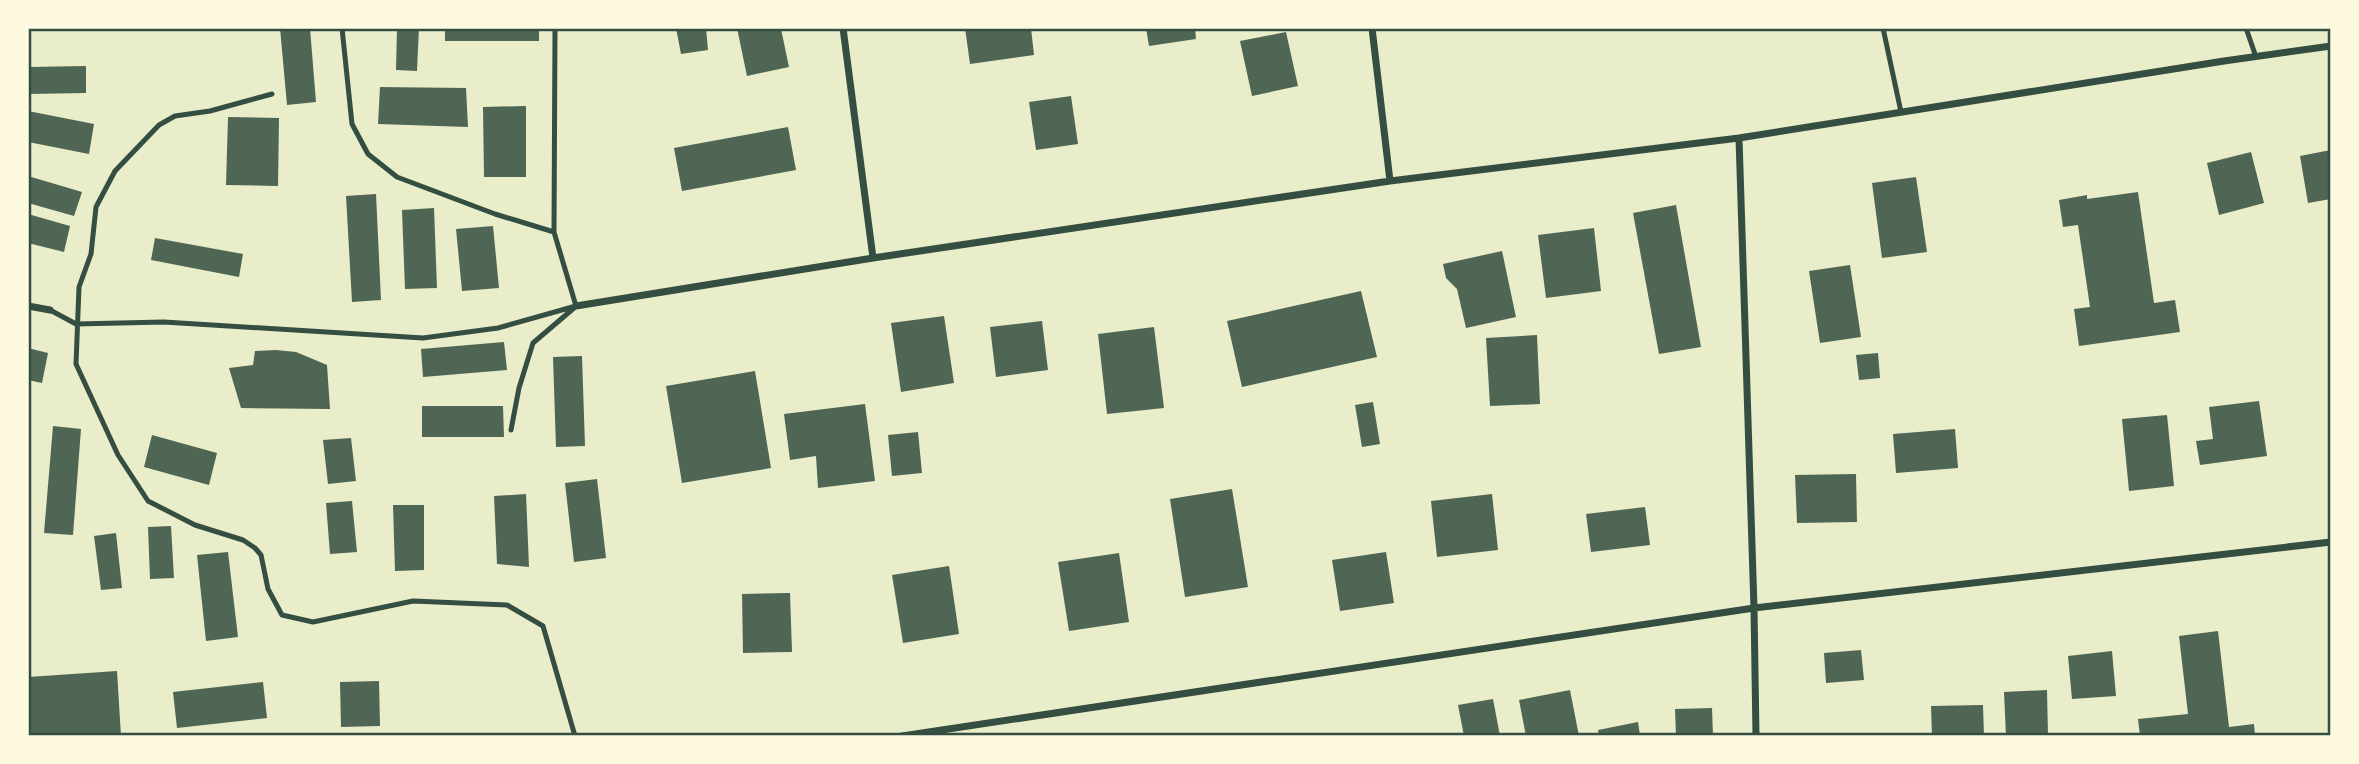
<svg xmlns="http://www.w3.org/2000/svg" width="2359" height="764" font-family="'Public Sans',sans-serif">
<style>
.building{fill:#4f6655}
.lines{fill:none;stroke-linecap:round;stroke-linejoin:round}
.service{stroke:#344e41;stroke-width:5}
.minor{stroke:#344e41;stroke-width:7}
.neatline{fill:none;stroke:#344e41;stroke-width:2.5}
</style>
<rect width="100%" height="100%" fill="#e9edc9"/>
<!-- building -->
<path class="building" d="M280 28H310L316 102 287 105Z
M397 28H419L417 71 396 70Z
M445 28H539V41H445Z
M676 28H706L708 50 681 54Z
M737 28H768L769 31 781 29 789 67 747 76Z
M965 28H1031L1034 55 970 64Z
M1146 28H1195L1196 39 1149 46Z
M1286 32 1298 86 1252 96 1240 41Z
M86 66V93L29 94V67Z
M380 87 466 88 468 127 378 124Z
M1071 96 1078 144 1036 150 1029 102Z
M526 106V177H484L483 107Z
M28 111 94 124 89 154 28 142Z
M228 117 279 118 278 186 226 185Z
M788 127 796 170 682 191 674 148Z
M2331 150V199L2308 203 2300 156Z
M2251 152 2264 203 2219 215 2207 163Z
M28 176 82 192 74 216 28 203Z
M1916 177 1927 252 1882 258 1872 183Z
M2138 192 2154 303 2175 300 2180 332 2079 346 2074 309 2090 307 2078 225 2063 227 2059 200 2087 195V199Z
M376 194 381 300 352 302 346 196Z
M1676 205 1701 347 1659 354 1633 213Z
M434 208 437 288 405 289 402 210Z
M28 214 70 226 64 252 28 243Z
M493 226 499 288 462 291 456 229Z
M1594 228 1601 291 1546 298 1538 235Z
M155 238 243 254 239 277 151 260Z
M1502 251 1516 317 1466 328 1457 289 1446 278 1443 264Z
M1850 265 1861 337 1820 343 1809 271Z
M1361 291 1377 357 1242 387 1227 321Z
M944 316 954 383 901 392 891 323Z
M1042 321 1048 370 996 377 990 327Z
M1154 327 1164 408 1107 414 1098 334Z
M1537 335 1540 404 1490 406 1486 338Z
M504 342 507 370 423 377 421 349Z
M28 348 48 353 42 383 28 380Z
M276 350 296 352 327 365 330 409 241 408 229 368 253 365 255 351Z
M1878 353 1880 378 1859 380 1856 355Z
M582 356 585 446 556 447 553 357Z
M755 371 771 468 682 483 666 386Z
M2259 401 2267 456 2200 465 2196 441 2213 439 2209 407Z
M1373 402 1380 444 1362 447 1355 405Z
M865 404 875 481 818 488 816 456 790 460 784 414Z
M422 406H503L504 437H422Z
M2167 415 2174 486 2129 491 2122 419Z
M53 426 81 429 73 535 44 533Z
M1955 429 1958 468 1896 473 1893 434Z
M918 432 922 473 892 476 888 435Z
M152 435 217 453 209 485 144 467Z
M351 438 356 481 328 484 323 440Z
M1856 474 1857 522 1797 523 1795 475Z
M597 479 606 558 574 562 565 483Z
M1232 489 1248 587 1185 597 1170 499Z
M526 494 529 567 497 564 494 496Z
M1492 494 1498 550 1437 557 1431 501Z
M352 501 357 552 330 554 326 503Z
M393 505H424V570L395 571Z
M1645 507 1650 545 1591 552 1586 514Z
M171 526 174 578 150 579 148 527Z
M116 533 122 588 101 590 94 536Z
M228 552 238 637 206 641 197 555Z
M1386 552 1394 603 1340 611 1332 560Z
M1119 553 1129 622 1069 631 1058 562Z
M949 566 959 634 903 643 892 575Z
M790 593 792 652 743 653 742 594Z
M2218 631 2229 727 2254 724 2255 736H2140L2138 719 2188 714 2179 636Z
M1861 650 1864 680 1826 683 1824 653Z
M2112 651 2116 696 2072 699 2068 656Z
M117 671 121 736H28V677Z
M379 681 380 726 341 727 340 682Z
M263 682 267 718 177 728 173 692Z
M1570 690 1579 736H1526L1519 700Z
M2047 690 2048 736H2006L2004 692Z
M1493 699 1500 736H1464L1458 705Z
M1983 705 1984 736H1932L1931 706Z
M1712 708 1713 736H1676L1675 709Z
M1638 722 1640 735 1648 733 1649 736H1599L1598 730Z"/>
<g class="lines">
<!-- service -->
<path class="service" d="M342 28 352 124 368 154 397 177 495 214 554 232
M1883 28 1901 112
M2246 28 2256 57
M272 94 210 111 175 116 159 125 115 171 96 207 91 254 79 287 76 364 118 455 148 501 195 525 243 540 255 548 261 555 268 589 282 615 313 622 413 601 507 605 543 626 575 736
M50 310 76 324 164 322 423 338 498 328 576 306 554 232 555 28
M511 430 519 388 533 343 574 308"/>
<!-- minor -->
<path class="minor" d="M843 28 873 258
M1372 28 1390 181
M1739 138 1754 608 1756 736
M28 306 50 310
M576 306 873 258 1390 181 1739 138 2224 61 2331 46
M902 736 1754 608 2331 542"/>
</g>
<!-- border -->
<rect width="2359" height="764" fill="none" stroke="#fefae0" stroke-width="60"/>
<rect x="30" y="30" width="2299" height="704" class="neatline"/>
</svg>
